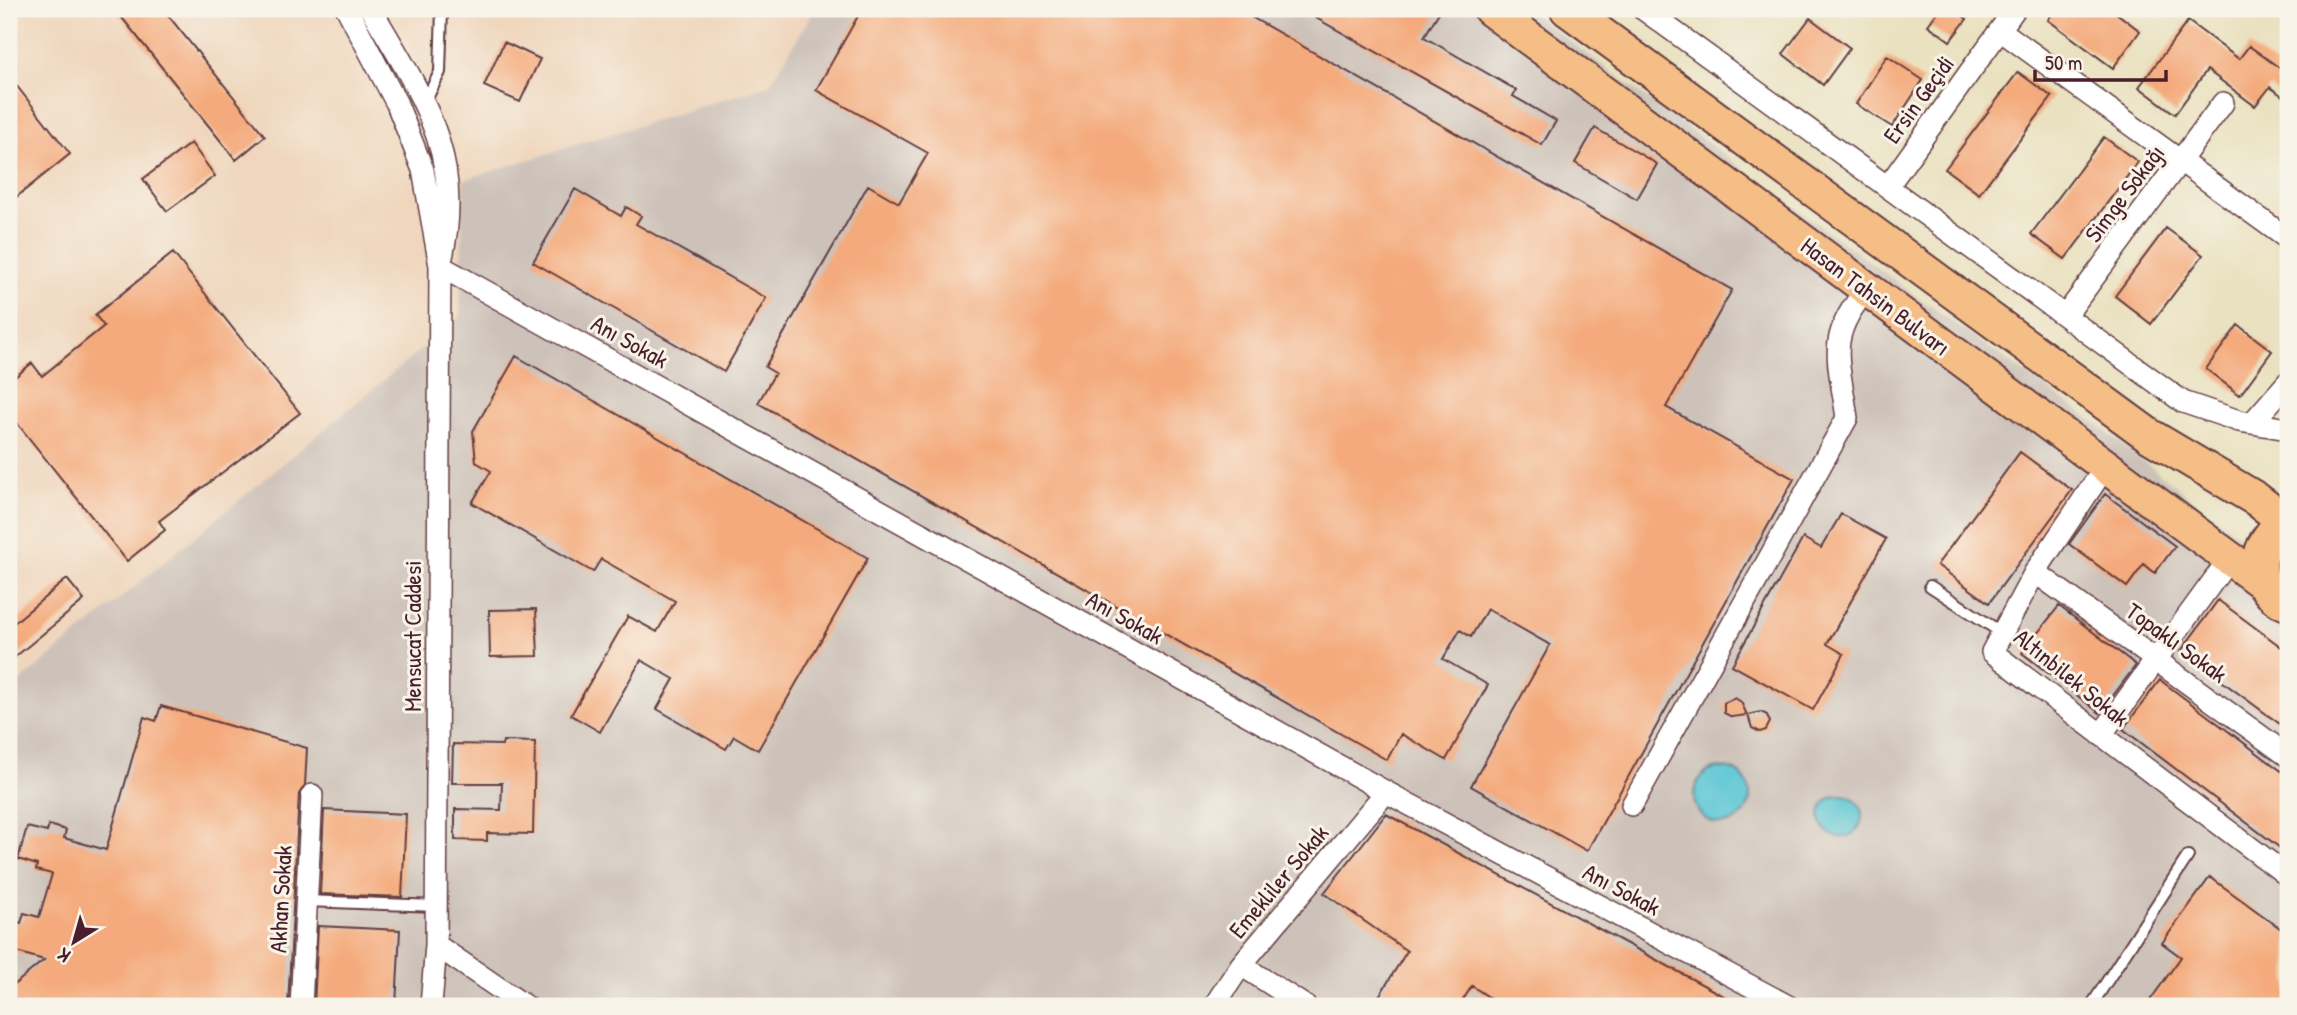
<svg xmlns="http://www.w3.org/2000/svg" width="2297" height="1015" font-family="'Patrick Hand',sans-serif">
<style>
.built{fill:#efd6bc}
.industrial{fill:#cdc2b9}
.water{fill:#5ac6d4;stroke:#527280;stroke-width:2}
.building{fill:#f4aa7c}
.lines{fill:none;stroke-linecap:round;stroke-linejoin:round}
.service-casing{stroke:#623c41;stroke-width:14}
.minor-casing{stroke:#623c41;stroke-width:24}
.primary-casing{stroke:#623c41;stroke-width:37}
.service{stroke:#fff;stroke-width:10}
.minor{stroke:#fff;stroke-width:21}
.primary{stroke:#f6be87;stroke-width:33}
.labels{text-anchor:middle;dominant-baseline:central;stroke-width:6;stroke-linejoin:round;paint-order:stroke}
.street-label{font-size:24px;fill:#4a1f2b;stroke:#f7f3e8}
</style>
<rect width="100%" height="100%" fill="#f7f3e8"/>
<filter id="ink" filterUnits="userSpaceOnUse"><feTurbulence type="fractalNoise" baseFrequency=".0143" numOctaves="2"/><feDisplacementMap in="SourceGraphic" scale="14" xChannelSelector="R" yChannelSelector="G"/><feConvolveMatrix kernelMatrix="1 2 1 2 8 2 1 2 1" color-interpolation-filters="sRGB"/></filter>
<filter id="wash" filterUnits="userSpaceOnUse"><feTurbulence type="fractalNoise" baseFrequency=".00686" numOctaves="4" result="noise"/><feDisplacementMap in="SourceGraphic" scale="28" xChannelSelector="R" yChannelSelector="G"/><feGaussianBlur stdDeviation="1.57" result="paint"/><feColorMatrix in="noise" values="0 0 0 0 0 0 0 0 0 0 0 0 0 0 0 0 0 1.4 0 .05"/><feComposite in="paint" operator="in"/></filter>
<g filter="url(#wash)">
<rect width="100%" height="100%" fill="#e9e1bf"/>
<!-- built -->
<path class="built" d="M9 9H815L769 85 463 180 460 317 9 691Z"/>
<!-- industrial -->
<path class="industrial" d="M815 9H1526L1917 297 2086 416 2288 574V1006H9V691L460 317 463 180 769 85Z"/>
<!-- water -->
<path class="water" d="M1694 796a28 28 0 1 1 56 0a28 28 0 1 1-56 0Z
M1820 816a21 21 0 1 1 42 0a21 21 0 1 1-42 0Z"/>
<g id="blocks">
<!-- building -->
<path class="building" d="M115 9H163L265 136 236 160Z
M862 9H1237L1732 290 1666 407 1794 479 1587 851 1471 786 1550 645 1487 609 1471 637 1460 630 1443 659 1488 685 1446 760 1401 734 1387 760 758 403 775 373 765 367 868 185 899 203 928 153 816 90Z
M1300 9H1441L1424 37 1516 90 1513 96 1556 121 1542 145Z
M1940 9H1954L1967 19 1950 41 1928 25Z
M2056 9H2111L2140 31 2113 68 2048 20Z
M1810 18 1850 48 1823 85 1783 54Z
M2188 21 2239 59 2249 46 2288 74V100L2270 87 2255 106 2207 70 2175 114 2139 87Z
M504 42 540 59 520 102 484 86Z
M1887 56 1923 80 1892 127 1856 104Z
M2018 72 2052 97 1979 194 1945 169Z
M9 76 70 154 9 203Z
M1595 128 1657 164 1637 199 1575 163Z
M2104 137 2138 162 2065 259 2031 234Z
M191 143 215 176 167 211 143 179Z
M575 189 621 216 626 207 641 216 636 224 766 298 724 372 533 262Z
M2166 228 2203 255 2151 324 2115 296Z
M173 253 300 413 159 521 165 530 127 561 9 413V382L32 363 42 376 104 326 95 315Z
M2238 325 2272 351 2240 395 2206 369Z
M516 356 868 558 758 750 734 736 726 749 657 709 674 679 641 660 600 732 571 715 628 616 657 632 675 601 601 559 593 572 472 503 491 471 476 462 473 431Z
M2020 452 2072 490 1989 603 1937 565Z
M2105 494 2175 546 2155 573 2144 564 2127 587 2069 544Z
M1841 514 1886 539 1827 644 1844 654 1813 710 1732 665 1803 538 1821 548Z
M67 579 84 600 9 662V627Z
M2218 600 2288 652V730L2181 651Z
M2059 606 2136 665 2100 713 2022 653Z
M536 609 538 656 490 657 489 610Z
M2160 680 2288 776V854L2123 729Z
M1735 698 1741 702 1747 715 1732 717 1724 713V703Z
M161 706 307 748 305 785 299 794 288 1006H19L9 989 44 960 13 951V948L9 947V938L14 921 21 923 24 913 39 917 52 874 36 870 37 865 18 859 27 827 47 832 49 825 66 830 64 838 106 850 144 717 156 721Z
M1761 712 1767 715 1770 722 1766 730 1760 732 1752 728 1748 715Z
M503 741 535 742 533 834 487 833V841L455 840V809L501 810 502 783H452L453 744 502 745Z
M324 810 406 814 402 897 320 894Z
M1386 814 1742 1006H1502L1472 986 1459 1006H1373L1407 951 1324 893Z
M2210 877 2288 934V1006H2146L2181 957 2162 943Z
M318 926 400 930 396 1006H314Z"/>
</g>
</g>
<g filter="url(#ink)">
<use href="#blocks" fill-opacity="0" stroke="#623c41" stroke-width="2"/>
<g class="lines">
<defs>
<path id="service" d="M425 102 440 72 442 9
M1930 586 2002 633
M306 901 436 906
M2091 1006 2188 856"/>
<path id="minor" d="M347 9 397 104 423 170 440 266 436 945 431 1006
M371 9C420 93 465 155 442 257
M1643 9 2183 402 2239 421 2288 429
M2000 30 2288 239
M1888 186 2015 9
M440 266 1386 792 1788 1006
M2066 315 2223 103
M2252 423 2288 382
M2105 467 2035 572 1992 652 2288 876
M2035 572 2288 756
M2101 735 2230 558
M1632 805 1847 418C1839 359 1825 338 1867 289
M436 945 525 1006
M1241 965 1305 1006
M301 1006 312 795
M1214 1006 1241 965 1386 792"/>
<path id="primary" d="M1490 9 2263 583
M1567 9 2150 436 2256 499 2286 522
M2288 522C2253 538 2248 589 2288 604"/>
</defs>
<!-- service casing -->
<use href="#service" class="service-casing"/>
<!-- minor casing -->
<use href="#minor" class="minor-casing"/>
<!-- primary casing -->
<use href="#primary" class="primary-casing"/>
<!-- service -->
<use href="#service" class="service"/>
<!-- minor -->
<use href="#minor" class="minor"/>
<!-- primary -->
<use href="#primary" class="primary"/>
</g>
</g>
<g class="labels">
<!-- street labels -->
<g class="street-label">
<text transform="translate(1918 99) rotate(-54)">Ersin Geçidi</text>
<text transform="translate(2124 193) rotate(-53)">Simge Sokağı</text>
<text transform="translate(1876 296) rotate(37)">Hasan Tahsin Bulvarı</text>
<text transform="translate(630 341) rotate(29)">Anı Sokak</text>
<text transform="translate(1125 617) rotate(29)">Anı Sokak</text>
<text transform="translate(412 636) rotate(-90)">Mensucat Caddesi</text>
<text transform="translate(2177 642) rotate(36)">Topaklı Sokak</text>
<text transform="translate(2072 677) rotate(39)">Altınbilek Sokak</text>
<text transform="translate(1278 881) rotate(-50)">Emekliler Sokak</text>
<text transform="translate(1622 889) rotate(28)">Anı Sokak</text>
<text transform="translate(280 899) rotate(-87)">Akhan Sokak</text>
</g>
</g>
<!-- margin -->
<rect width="2297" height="1015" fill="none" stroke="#f7f3e8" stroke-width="35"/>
<!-- north arrow -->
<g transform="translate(74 942) rotate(217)" stroke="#f7f3e8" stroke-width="5" paint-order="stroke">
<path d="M0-5L12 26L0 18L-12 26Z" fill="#4a1f2b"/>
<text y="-10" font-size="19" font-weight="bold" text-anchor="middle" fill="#4a1f2b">K</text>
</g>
<!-- scale -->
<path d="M2035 70v10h131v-10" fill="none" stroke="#4a1f2b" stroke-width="3.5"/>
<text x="2045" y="70" font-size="21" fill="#4a1f2b" stroke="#f7f3e8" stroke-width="5" paint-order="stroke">50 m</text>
</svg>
